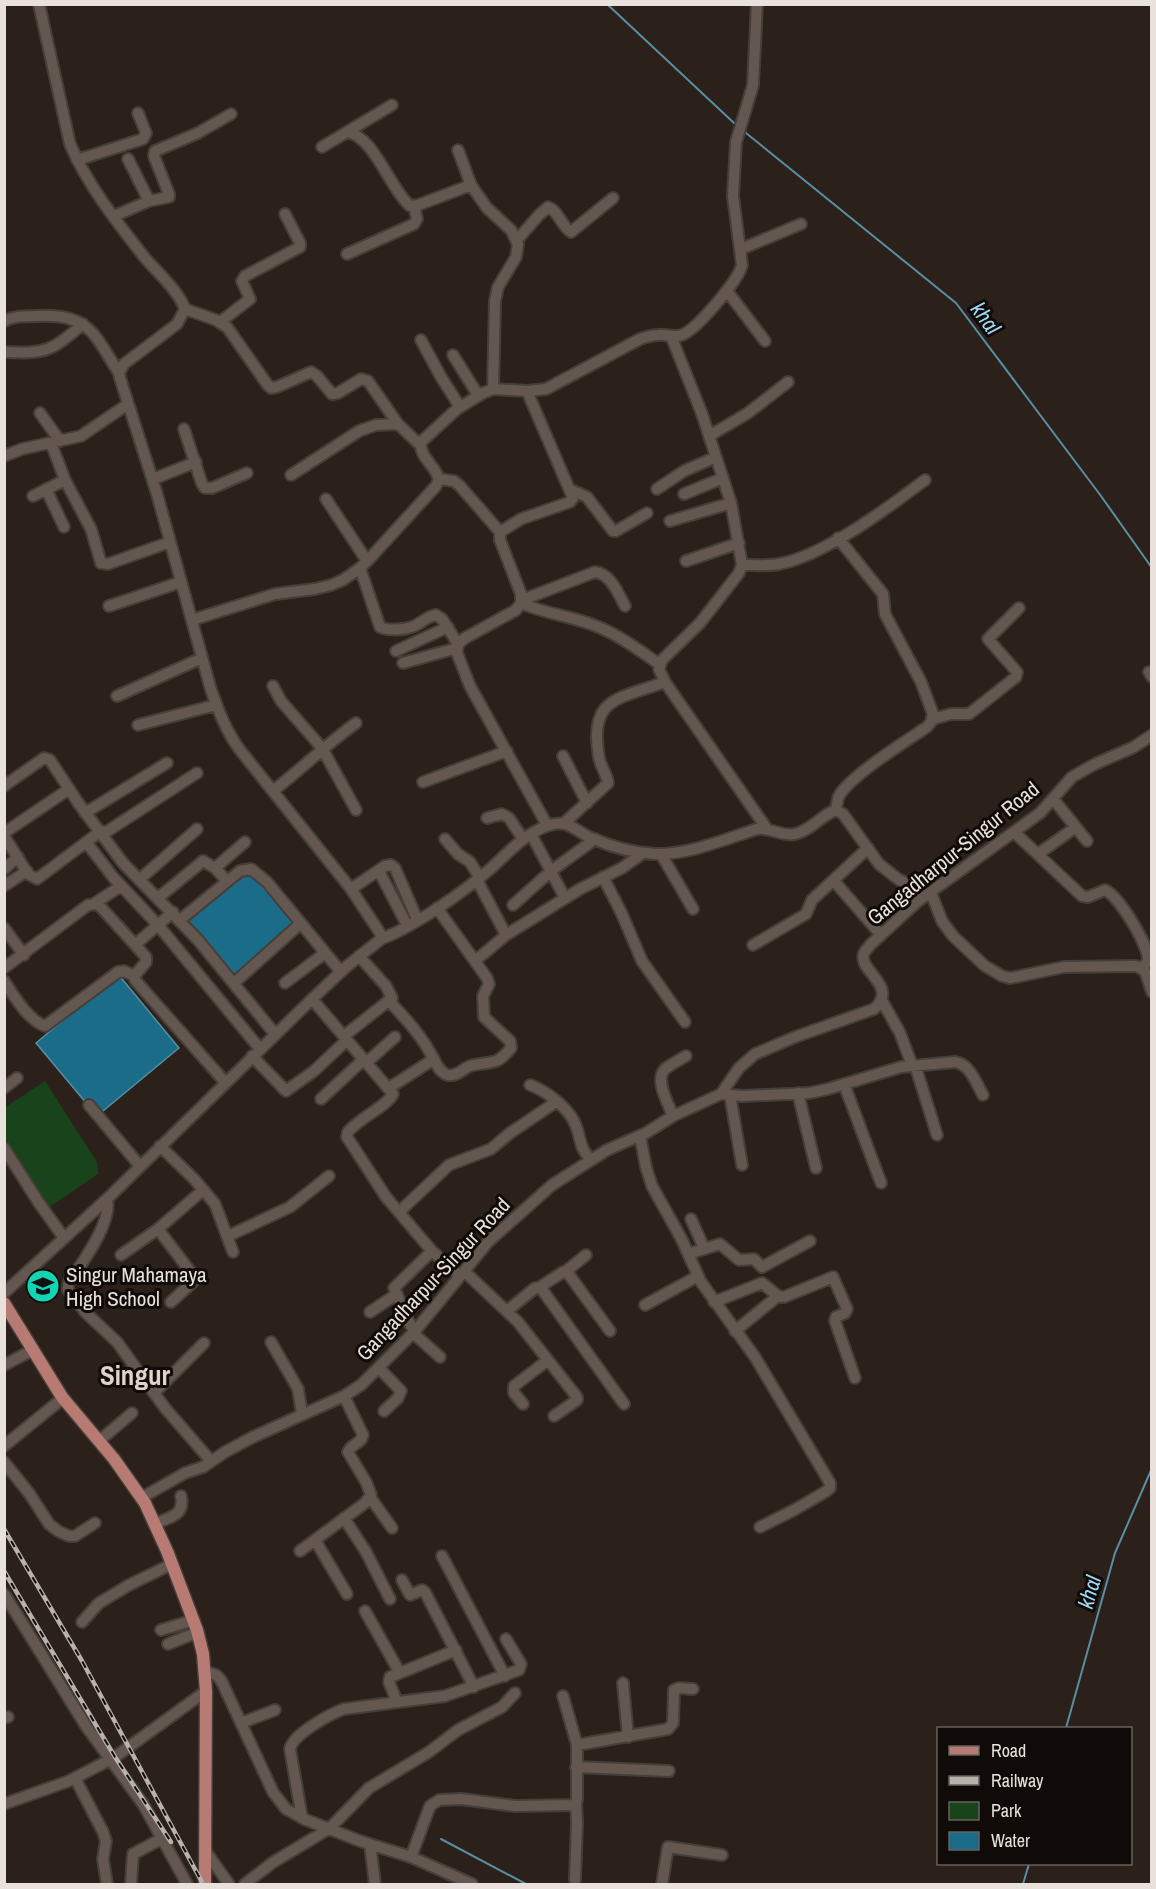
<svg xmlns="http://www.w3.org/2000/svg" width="1156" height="1889" font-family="'Archivo Narrow',sans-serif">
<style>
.green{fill:#18431b}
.water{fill:#1a6c89;stroke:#588fa2;stroke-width:1.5}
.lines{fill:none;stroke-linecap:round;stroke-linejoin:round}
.stream{stroke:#588fa2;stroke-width:2}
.minor-casing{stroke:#463e39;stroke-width:14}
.major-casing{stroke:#463e39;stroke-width:15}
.minor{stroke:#64574f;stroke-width:10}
.major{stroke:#b87b74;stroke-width:12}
.rail-casing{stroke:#b9b1ab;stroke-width:4.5}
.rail{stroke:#100b08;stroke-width:2;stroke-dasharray:7;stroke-linecap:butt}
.labels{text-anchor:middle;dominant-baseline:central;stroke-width:6;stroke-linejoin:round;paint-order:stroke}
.street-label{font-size:21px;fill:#e8e1dc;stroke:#100b08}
.poi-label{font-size:21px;fill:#e8e1dc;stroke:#100b08;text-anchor:start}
.water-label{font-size:22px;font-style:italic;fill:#9edaf4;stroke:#100b08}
.district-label{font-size:27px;font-weight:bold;fill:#e2d3ca;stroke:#100b08}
</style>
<rect width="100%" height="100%" fill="#2b201a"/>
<!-- green -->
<path class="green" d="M45 1081 97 1162 98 1174 45 1210 5 1151 4 1108Z"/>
<!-- water -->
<path class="water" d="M244 867 297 924 237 979 184 922Z
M118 974 179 1048 97 1116 36 1043Z"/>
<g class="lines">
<!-- stream -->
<path class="stream" d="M607 4 734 123
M746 133 956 303 1101 496 1152 568
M1066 1728 1115 1553 1152 1468
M441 1839 526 1884
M1023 1884 1029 1864"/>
<defs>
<path id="minor" d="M347 132 392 105
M322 147 347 132C374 136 390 189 410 206L418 205 471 185
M458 150 471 185 487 208 511 230 518 244 516 257 498 287 495 301 493 389
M128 159 149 201
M77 160 143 139 146 133 138 113
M114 216 149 201 169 197V194L154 156 155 151 198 133 231 114
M517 240 539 215 548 207C559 211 561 226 571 232L613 198
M741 249 801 224
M347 254 414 224 417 219 414 206
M727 291 765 341
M185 309 216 320 227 327 267 384 271 388 277 387 311 372 317 376 332 394 338 393 361 379 368 381 398 424 420 445
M4 321C14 316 26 316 37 316 89 313 94 334 119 373
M220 322 250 299 242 281 245 276 300 247V243L285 214
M671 336 702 414 731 503 742 565 739 573 700 623 662 660 659 669 665 682 767 829
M421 340 441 377 460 407
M4 352C47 354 51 351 83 324
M453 355 478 395
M527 391 573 498 570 502 521 519 500 532V540L521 594V603L516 610 465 638 458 644 457 653 470 686 547 825
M40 413 60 441
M184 429 202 484 205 488H212L247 473
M709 436 748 413 788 382
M51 443 65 480 91 529 101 563 108 564 170 542
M4 456 22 449 81 436 128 404
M291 475 359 431 376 425 398 424
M153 479 196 462
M439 479 454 481 460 486 500 532
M46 489 64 527
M657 489 684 471 716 457
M571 490 587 497 613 531H616L647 513
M684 494 723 478
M33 496 65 480
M326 499 367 561
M670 521 731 503
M686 561 739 543
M742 565C754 565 767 566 779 564 824 556 889 507 925 480
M360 568 380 627C388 631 405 630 414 626 422 623 427 616 436 615L442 619 458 644
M522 600 595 572C611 574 618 593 625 606
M521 603C545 614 572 616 596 626 619 635 639 650 659 664
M109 606 181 582
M192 620 275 594 315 589 331 585 343 580 360 568 371 557 436 486 439 479C435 465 419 457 421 442L457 409 483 393 493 389 527 391 546 389 640 339C646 337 652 335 658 335 666 334 674 338 682 335 697 329 738 281 742 265L733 196 736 142 753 85 757 4
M396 651 448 627
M403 663 457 648
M1149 672 1152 677
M273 686 281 701 322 748 356 810
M117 696 202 658
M933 719 951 714H969L1016 677 1017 672 988 639 1019 608
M138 725 216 705
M563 756 587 803
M423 782 507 751
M4 786 44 758 50 760 79 804 123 863 198 940 275 1034
M273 791C301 769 327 744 356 723
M1054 800 1087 841
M836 810C837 805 837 800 839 796 850 776 906 741 927 727L931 722 933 714 921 682 885 614 883 594 838 538
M85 813 167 763
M487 818 502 814 509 818 523 839
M563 824 608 783C607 774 600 766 599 757 588 697 619 699 665 682
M1014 832 1082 896 1088 897 1105 890C1119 896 1150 947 1148 961L1142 968
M4 833 69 789
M103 834 197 773
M531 834 565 898
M4 836 28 874 37 879 101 831
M445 839 458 854 470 862 480 878
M86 842 113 877 158 925 260 1049
M661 854 693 909
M1038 854 1076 827
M215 868 245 842
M4 869 18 857
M379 871 407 925
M603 877 621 912 642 961 685 1022
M139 880 197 829
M477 880 506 935
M834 881 881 935
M4 886 27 871
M351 889 385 866 391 865 395 868 417 919
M931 893 942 921 953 936 985 966 1002 976 1010 978 1064 967 1136 966 1145 971 1152 992
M158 898 203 861 215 868 227 881
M95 903 121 886
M513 905 551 871 595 839
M180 920 240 871 251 869 267 882 341 972
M4 928 24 955
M381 939C415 926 462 893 489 870 507 854 524 834 547 826 552 824 559 823 565 824 574 827 581 833 589 837 609 846 634 853 655 854 689 855 725 839 757 829 770 827 782 837 795 834 812 830 821 815 836 810L843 814 879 864 898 879 927 895
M136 944 173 912
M753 945 806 914 812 900 868 848
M475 961 506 935 580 889 622 868 643 853
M4 968 88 905 98 904 146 957V962L135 975V980L225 1082
M4 981C14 996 28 1020 45 1026L118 972 124 971 134 976
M234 983 301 923
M285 983 325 953
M312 999 393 1094C387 1106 358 1119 348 1132L347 1137 386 1197 432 1251 460 1276
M881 999 900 1033 912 1065
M390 1002C406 1019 422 1036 433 1058 437 1065 440 1073 448 1075 459 1077 464 1066 474 1065 493 1061 496 1066 511 1048L510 1041 484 1017 483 996 489 984 487 978 437 908
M344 1036 392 998 386 986 359 956
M252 1056 286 1091 314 1071 347 1040
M367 1062 395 1037
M915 1065 937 1135
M844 1084 881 1183
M530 1085C547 1091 570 1109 576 1126 582 1142 578 1145 591 1160
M4 1088 17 1078
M389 1088 434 1059
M798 1093 816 1168
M721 1094 743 1096 809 1093 828 1089 901 1067 955 1062C970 1064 976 1083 983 1095
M730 1095 742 1165
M321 1099 364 1059
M89 1105 140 1166
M673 1116C669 1105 654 1080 665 1069 671 1064 679 1060 686 1056
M640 1136 646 1167 652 1186 681 1238 701 1282 755 1357 830 1483V1488L825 1492 794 1510 760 1527
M160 1146 195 1180 215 1204 233 1252
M4 1148 39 1203 64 1238
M107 1199C112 1219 89 1253 78 1269 73 1276 67 1281 68 1290L86 1313 117 1342 165 1408 211 1461
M399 1212 449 1165 491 1149 510 1133 556 1102
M691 1219 704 1248
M158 1229 196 1279 171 1302
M228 1236 290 1207 329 1176
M688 1254 720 1244 739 1260 754 1259 762 1267 810 1241
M121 1255 158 1229 203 1190
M464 1271 518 1322 577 1397V1400L554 1416
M565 1272 586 1255
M540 1287 563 1272H567L610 1331
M4 1293 107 1199 312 999 346 967 381 939 380 933 351 889 240 750C226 731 219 712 211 690L157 494 120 378 119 373 124 364 177 324 185 309C178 290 158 273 145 258 117 222 88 186 70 144L39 4
M714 1302 762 1283 778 1296 784 1297 833 1277 847 1309 845 1313 836 1317 835 1321 855 1378
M645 1305 698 1276
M507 1311 535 1288H541L624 1404
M370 1312 397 1294
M415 1331C403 1317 402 1303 394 1288L432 1251
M735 1331 778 1296
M413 1333 440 1357
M271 1342 298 1389 302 1414
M4 1365 33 1350
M379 1368 401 1391 398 1398 384 1411
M154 1393 204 1343
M523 1404 514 1393V1386L548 1360
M99 1441 132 1413
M4 1446 63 1398
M4 1462 29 1493 49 1524 58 1531 69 1536H75L95 1523
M370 1497 392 1528
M141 1498 185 1473 203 1467 225 1452 253 1437 344 1396 361 1385 415 1331 488 1242 552 1185 607 1150 646 1133 673 1116 721 1094 739 1068 755 1054 795 1037 874 1009C900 986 857 971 864 953 864 952 870 946 870 945L918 901 1040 813 1072 777 1095 764 1134 747 1152 735
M344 1518 366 1552 390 1599
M154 1524C170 1517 185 1516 181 1496
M315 1540 347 1594
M300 1551 365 1503 371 1495 366 1482 348 1452C351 1444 362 1443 363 1435L344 1396
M442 1556 505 1676
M402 1580 410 1595 422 1590 425 1592 474 1687
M4 1594 86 1726 143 1804 187 1884
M365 1611 400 1673
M82 1622 99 1603 129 1585 172 1564
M161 1630 194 1620
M168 1644 198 1632
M205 1671 216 1675 221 1680 273 1792 286 1809 304 1819 360 1841 411 1857 472 1884
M623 1683 628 1737
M563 1696 577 1745
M397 1702 389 1682 390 1677 456 1650
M4 1718 8 1717
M241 1723 275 1710
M576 1767 669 1771
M75 1778 103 1832 106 1841 103 1859 107 1884
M4 1804 69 1781 115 1757 206 1691
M302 1818 290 1749C293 1734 330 1714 344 1709L445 1696 519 1670 521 1664 506 1639
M370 1845 375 1884
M206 1852 229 1884
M411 1857 430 1806 439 1800 461 1799 515 1806 574 1805 577 1800V1745L668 1729 673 1723 674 1690 679 1688 693 1689
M575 1880 577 1822 576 1804
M131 1884 133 1854 163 1838
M245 1884 272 1863 330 1828 369 1788 429 1752 458 1730 502 1707 515 1693
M662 1884 668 1847 722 1855"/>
<path id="major" d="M4 1303 62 1397 114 1459 145 1503 167 1551 197 1630 203 1654 206 1691 205 1884"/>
</defs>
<!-- minor casing -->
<use href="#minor" class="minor-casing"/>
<!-- major casing -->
<use href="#major" class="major-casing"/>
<!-- minor -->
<use href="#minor" class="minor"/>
<!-- major -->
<use href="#major" class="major"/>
<defs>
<path id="rail" d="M4 1529 82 1661 203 1884
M4 1571 115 1757 171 1842"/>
</defs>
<!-- rail casing -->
<use href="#rail" class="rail-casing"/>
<!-- rail -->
<use href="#rail" class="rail"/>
</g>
<!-- icons -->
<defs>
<symbol id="school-disc" viewBox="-11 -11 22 22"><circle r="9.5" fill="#12d5b4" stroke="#100b08"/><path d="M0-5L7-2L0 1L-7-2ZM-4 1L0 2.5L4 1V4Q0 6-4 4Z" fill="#111"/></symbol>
</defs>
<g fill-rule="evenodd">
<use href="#school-disc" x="24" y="1267" width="38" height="38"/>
</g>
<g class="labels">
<!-- street labels -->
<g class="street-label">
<text transform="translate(953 853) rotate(-39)">Gangadharpur-Singur Road</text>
<text transform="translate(433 1279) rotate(-47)">Gangadharpur-Singur Road</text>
</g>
<!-- poi labels -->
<g class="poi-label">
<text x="66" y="1274">Singur Mahamaya<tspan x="66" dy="24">High School</tspan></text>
</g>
<!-- water labels -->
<g class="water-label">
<text transform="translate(986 318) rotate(54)">khal</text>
<text transform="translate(1089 1592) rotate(-74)">khal</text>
</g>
<!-- district labels -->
<g class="district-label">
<text x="135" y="1375">Singur</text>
</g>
</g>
<!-- border -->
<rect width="1156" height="1889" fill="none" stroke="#e8e1dc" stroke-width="12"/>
<!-- legend -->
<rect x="937" y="1727" width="195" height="138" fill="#100b08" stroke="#66615d" stroke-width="1.5"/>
<rect x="949" y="1746" width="30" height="9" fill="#b87b74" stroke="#66615d" stroke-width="1.5"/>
<text x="991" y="1757" font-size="18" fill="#e8e1dc">Road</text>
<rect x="949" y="1776" width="30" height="9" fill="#b9b1ab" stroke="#66615d" stroke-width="1.5"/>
<text x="991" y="1787" font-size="18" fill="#e8e1dc">Railway</text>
<rect x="949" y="1802" width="30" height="18" fill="#18431b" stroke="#66615d" stroke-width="1.5"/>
<text x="991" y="1817" font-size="18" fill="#e8e1dc">Park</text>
<rect x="949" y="1832" width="30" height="18" fill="#1a6c89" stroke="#66615d" stroke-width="1.5"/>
<text x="991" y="1847" font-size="18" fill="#e8e1dc">Water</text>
</svg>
